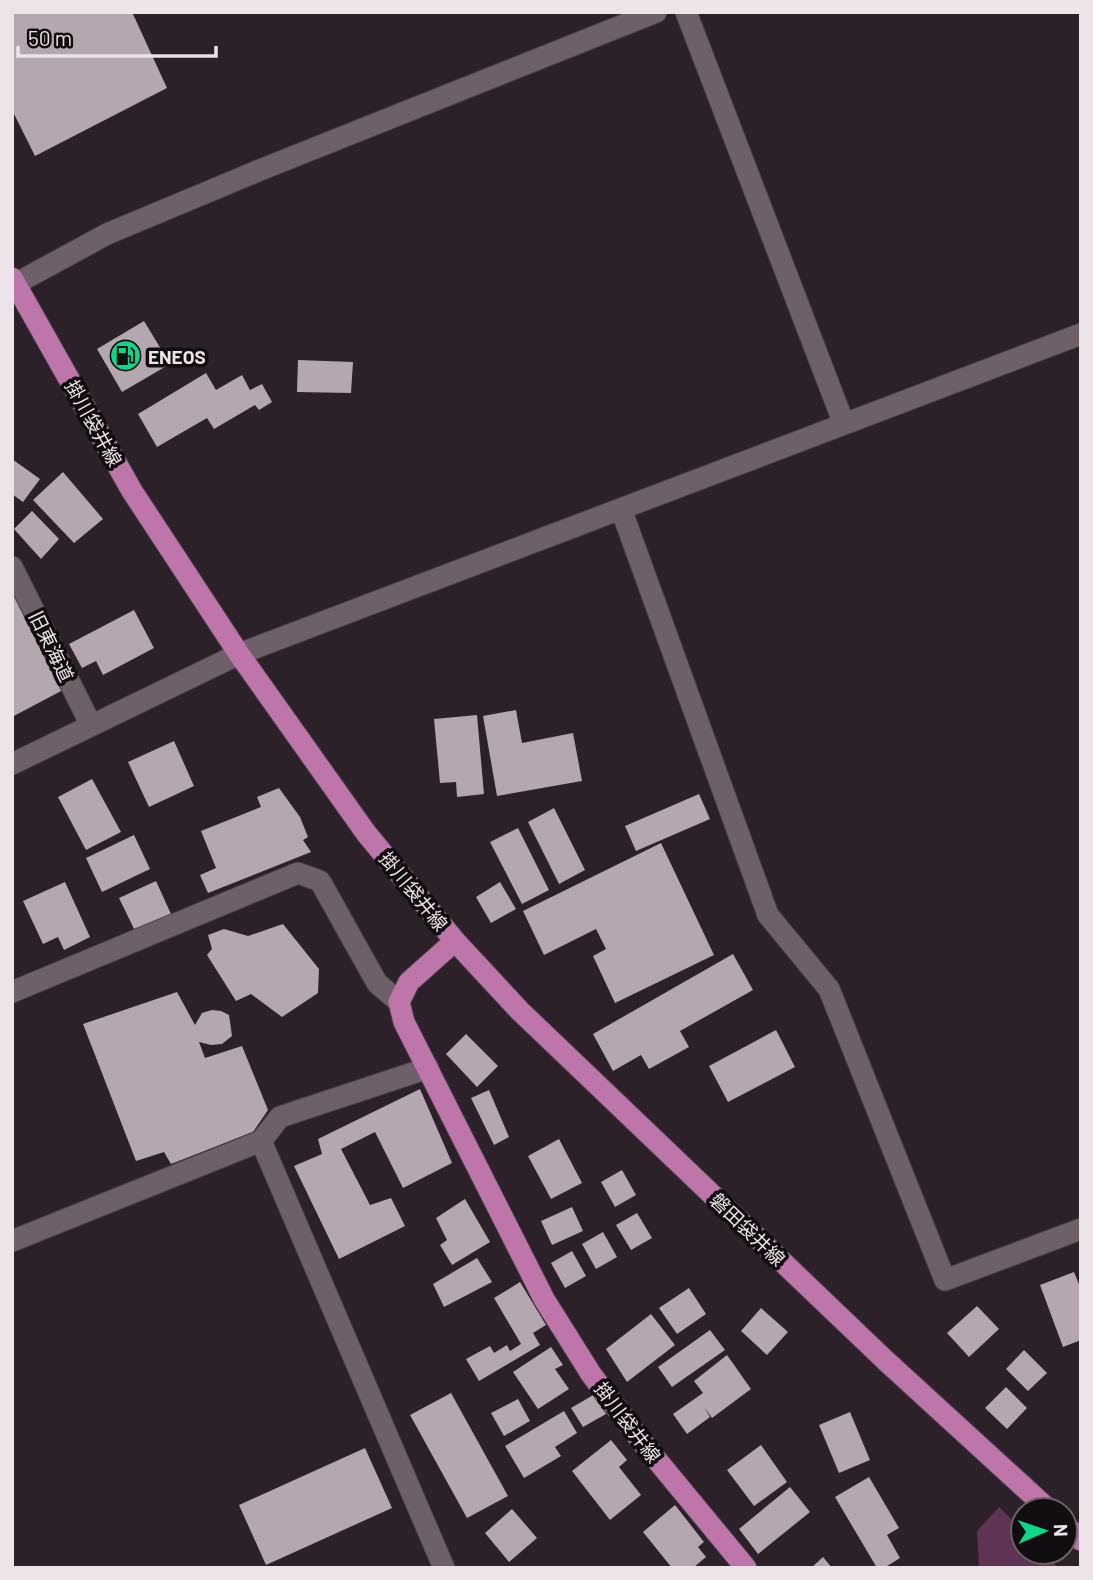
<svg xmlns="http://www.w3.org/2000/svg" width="1093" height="1580" font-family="Barlow,'Noto Sans JP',sans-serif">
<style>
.grass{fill:#5f3353}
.building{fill:#b5a7b0}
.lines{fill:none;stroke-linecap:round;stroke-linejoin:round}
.minor-casing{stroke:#483f45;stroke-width:23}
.major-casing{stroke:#483f45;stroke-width:23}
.minor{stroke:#6d6069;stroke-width:21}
.major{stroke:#be76aa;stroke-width:21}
.labels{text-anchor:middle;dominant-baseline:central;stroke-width:7;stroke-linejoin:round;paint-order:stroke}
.poi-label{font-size:19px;font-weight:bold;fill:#ece4e9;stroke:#110d10;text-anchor:start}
.street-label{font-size:19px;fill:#ece4e9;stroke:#110d10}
</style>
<rect width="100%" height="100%" fill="#2c2129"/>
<!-- grass -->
<path class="grass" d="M999 1507 1023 1531V1552H1044L1059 1568H979L977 1531Z"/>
<!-- building -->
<path class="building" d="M12 12H132L167 88 35 156 12 110Z
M144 321 170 364 122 392 97 349Z
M298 360 353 362 351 393 297 392Z
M206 373 216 390 242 375 250 390 262 384 272 402 259 410 255 405 214 429 207 418 157 447 138 414Z
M12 459 40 479 23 502 12 494Z
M63 472 103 519 74 543 33 500Z
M32 511 59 539 41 559 14 529Z
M16 592 63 690 12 717V594Z
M134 610 154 648 103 675 96 661 82 668 69 644Z
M516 710 522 743 573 733 582 781 497 796 483 716Z
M477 715 484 794 457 797 456 782 440 783 434 719Z
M174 741 194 786 149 807 128 762Z
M92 779 121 832 86 850 58 797Z
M279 788 300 817 308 837 303 840 311 852 208 893 200 875 216 868 201 831 261 807 257 797Z
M699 794 710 819 636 851 625 826Z
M554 808 585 870 559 884 528 822Z
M518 828 549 890 522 904 490 842Z
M134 835 150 869 102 892 86 858Z
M661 843 714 955 615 1003 593 956 606 949 596 929 544 955 523 911Z
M156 881 171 914 135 931 119 898Z
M65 882 90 937 64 950 58 937 43 944 23 901Z
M500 882 516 909 491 923 476 897Z
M283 924 319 969 318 993 282 1017 251 994 236 1001 207 955 212 949 208 935 224 929 248 936Z
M733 954 753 990 680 1031 689 1047 649 1069 641 1055 613 1071 593 1034Z
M177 992 195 1025 202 1013 212 1010 221 1011 229 1015 232 1036 222 1044 211 1045 199 1042 205 1058 242 1046 268 1110 253 1132 171 1164 164 1152 136 1161 83 1024Z
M776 1030 795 1067 728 1102 709 1066Z
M466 1034 498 1066 477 1087 446 1054Z
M420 1089 452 1163 403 1188 375 1132 341 1149 370 1205 391 1198 405 1226 339 1259 294 1166 322 1154 318 1139Z
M489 1090 509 1137 494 1145 471 1098Z
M559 1139 582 1183 551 1199 528 1156Z
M622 1170 636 1195 615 1207 601 1182Z
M465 1199 490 1242 452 1265 440 1245 447 1240 436 1218Z
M572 1207 583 1231 552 1245 541 1221Z
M637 1213 652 1238 631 1250 616 1225Z
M603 1232 617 1257 596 1269 582 1244Z
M572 1251 586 1276 565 1288 551 1263Z
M477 1258 492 1282 444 1307 433 1284Z
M1074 1272 1081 1289V1340L1063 1347 1040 1285Z
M520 1282 546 1325 533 1333 540 1345 479 1381 466 1359 490 1346 494 1353 507 1345 510 1351 521 1344 494 1298Z
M689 1288 706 1314 677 1334 659 1308Z
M977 1306 999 1329 969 1357 947 1333Z
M761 1308 788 1332 767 1355 741 1331Z
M651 1314 675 1345 627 1382 606 1349Z
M710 1330 725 1350 672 1387 658 1367Z
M551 1347 563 1365 555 1369 569 1389 538 1409 513 1372Z
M1024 1350 1047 1373 1028 1391 1006 1369Z
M727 1355 751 1389 712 1418 704 1407 710 1417 687 1434 673 1414 703 1393 694 1381Z
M1006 1387 1027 1408 1007 1429 985 1408Z
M451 1393 508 1496 467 1518 410 1415Z
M595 1394 606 1414 583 1427 571 1408Z
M518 1399 530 1421 504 1436 491 1413Z
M564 1411 577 1433 555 1447 561 1456 524 1478 505 1446Z
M850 1412 870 1460 839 1473 819 1425Z
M611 1440 627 1460 619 1467 641 1495 610 1520 572 1471Z
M761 1445 787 1482 754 1506 727 1470Z
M365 1448 392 1508 266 1565 239 1505Z
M869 1477 899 1528 887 1535 900 1558 884 1568H877L835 1497Z
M790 1487 810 1512 758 1554 739 1529Z
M675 1505 704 1542 698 1547 706 1557 693 1568H672L643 1532Z
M512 1509 537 1538 509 1562 485 1533Z
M823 1557 832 1568H811Z"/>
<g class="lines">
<defs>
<path id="minor" d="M686 12 844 424
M15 284 107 234 260 170 656 12
M621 509 768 915 829 989 945 1280 1081 1229
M12 567 91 725
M12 764 239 654 1081 334
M12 992 298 873 320 881 377 983 399 1002
M261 1141 280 1117 428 1068
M12 1241 261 1141 444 1568"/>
<path id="major" d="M12 278 132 491 239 654 366 833 455 941 520 1011 885 1360 1049 1510
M455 941 409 982 399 1002 404 1022 544 1299 591 1374 642 1442 746 1568
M1065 1525 1081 1540"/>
</defs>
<!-- minor casing -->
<use href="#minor" class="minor-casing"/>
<!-- major casing -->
<use href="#major" class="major-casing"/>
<!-- minor -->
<use href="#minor" class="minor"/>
<!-- major -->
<use href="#major" class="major"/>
</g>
<!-- icons -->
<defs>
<symbol id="fuel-disc" viewBox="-11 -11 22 22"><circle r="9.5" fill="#0bd98a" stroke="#110d10"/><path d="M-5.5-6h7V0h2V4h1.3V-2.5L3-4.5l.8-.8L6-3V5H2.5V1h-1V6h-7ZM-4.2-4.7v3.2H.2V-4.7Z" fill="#111"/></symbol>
</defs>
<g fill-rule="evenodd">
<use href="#fuel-disc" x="108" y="338" width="35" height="35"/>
</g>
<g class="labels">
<!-- poi labels -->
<g class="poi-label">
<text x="148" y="356">ENEOS</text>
</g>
<!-- street labels -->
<g class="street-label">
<text transform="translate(94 423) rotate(61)">掛川袋井線</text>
<text transform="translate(52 646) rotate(64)">旧東海道</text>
<text transform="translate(414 891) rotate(51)">掛川袋井線</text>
<text transform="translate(748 1229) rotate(44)">磐田袋井線</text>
<text transform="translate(628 1422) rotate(53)">掛川袋井線</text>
</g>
</g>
<!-- border -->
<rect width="1093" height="1580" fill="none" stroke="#ece4e9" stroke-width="28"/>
<!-- north arrow -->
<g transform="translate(1044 1531) rotate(88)"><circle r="33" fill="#110d10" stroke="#696367" stroke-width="2"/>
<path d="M0-5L12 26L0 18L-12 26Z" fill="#0bd98a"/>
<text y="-10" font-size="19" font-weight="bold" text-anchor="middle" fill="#ece4e9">N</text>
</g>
<!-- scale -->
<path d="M18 46v10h198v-10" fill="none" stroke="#ece4e9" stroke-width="3.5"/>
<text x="28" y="46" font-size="21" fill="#ece4e9" stroke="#110d10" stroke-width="5" paint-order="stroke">50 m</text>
</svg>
